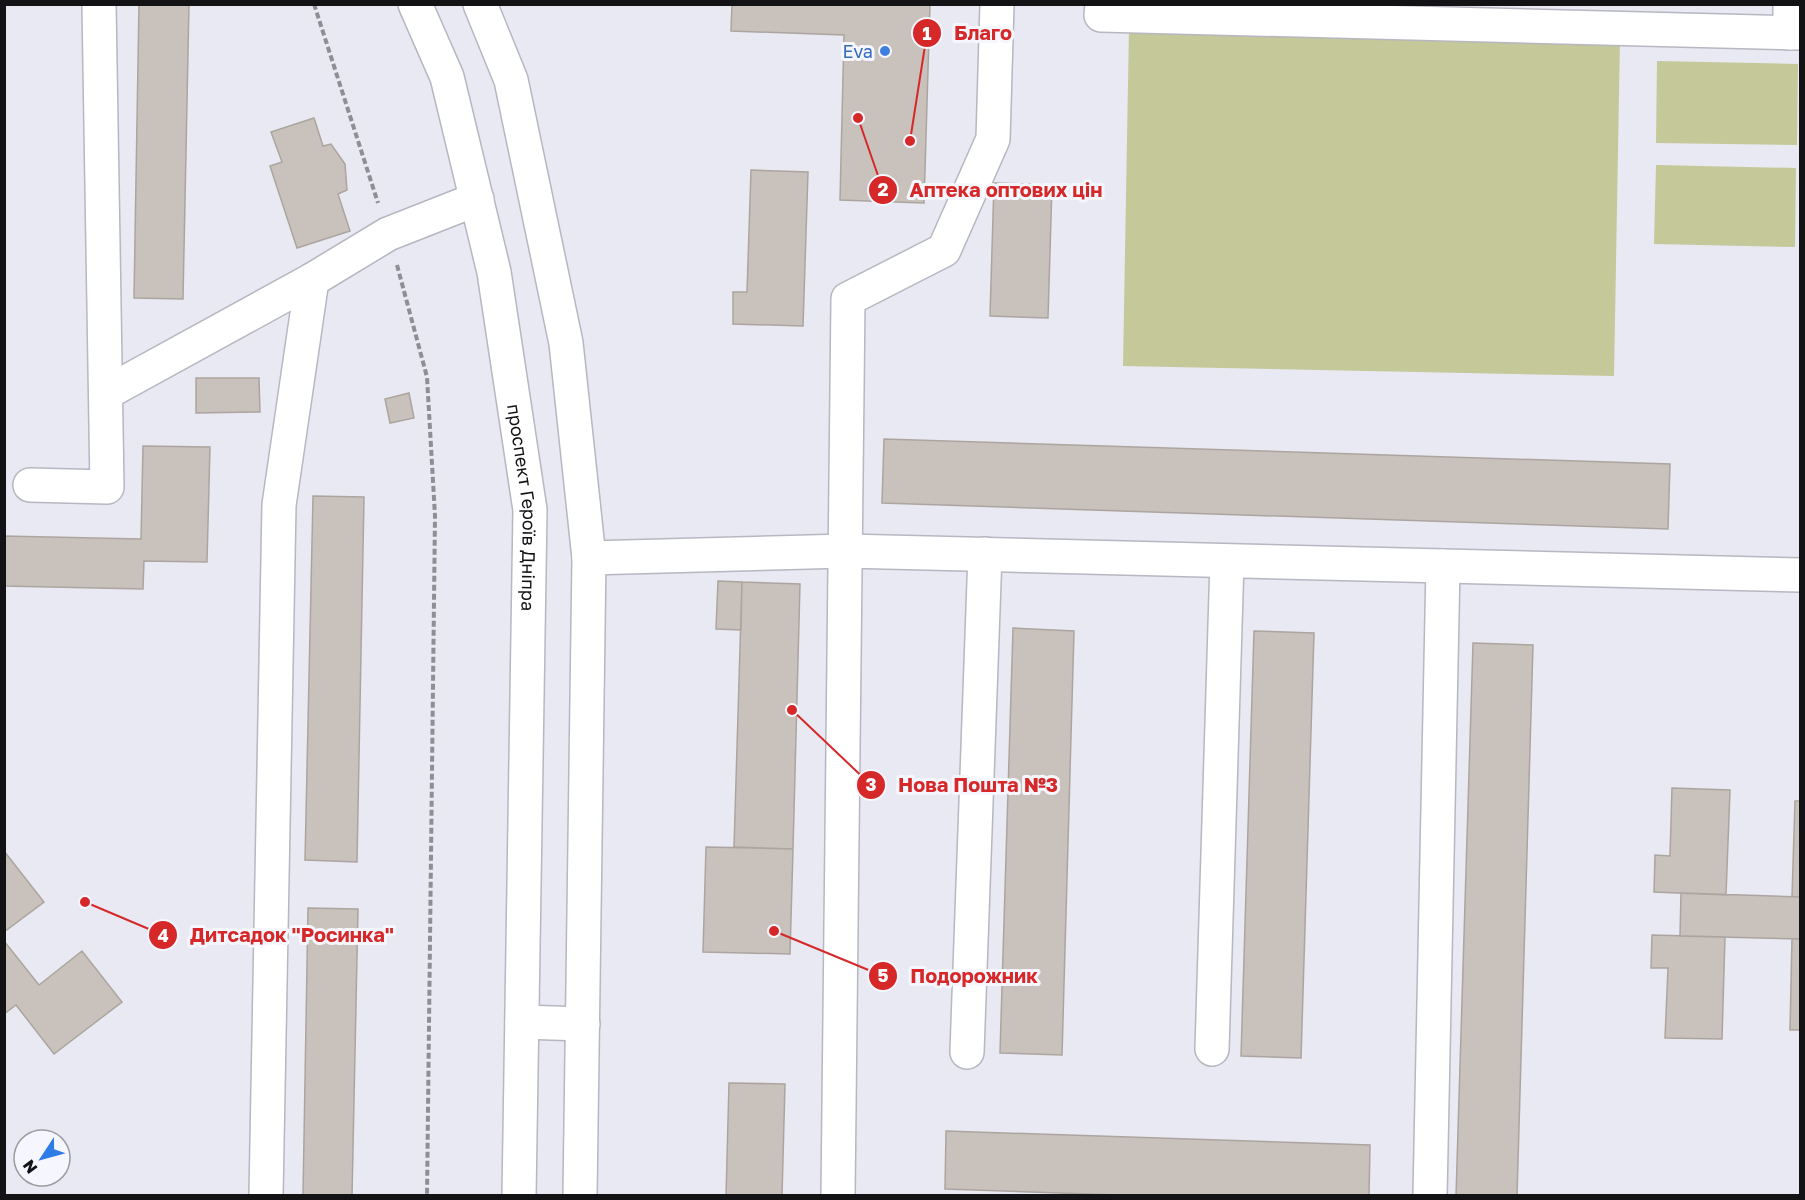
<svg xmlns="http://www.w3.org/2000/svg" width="1805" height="1200" font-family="'Golos Text',sans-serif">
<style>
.green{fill:#c5c899}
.building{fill:#c9c1bb;stroke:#aca59f;stroke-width:1.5}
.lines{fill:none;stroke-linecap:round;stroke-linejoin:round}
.minor-casing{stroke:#b6b7c0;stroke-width:36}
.path{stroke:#8e8f95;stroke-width:4;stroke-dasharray:6 3;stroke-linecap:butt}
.minor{stroke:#fff;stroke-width:33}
.shop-dot{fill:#3f7fe0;stroke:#f6f7fe;stroke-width:2}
.labels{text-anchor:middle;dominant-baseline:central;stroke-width:6;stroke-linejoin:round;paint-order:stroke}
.shop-label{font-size:18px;fill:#366cbe;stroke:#f6f7fe;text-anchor:end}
.street-label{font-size:18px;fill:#131316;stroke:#f6f7fe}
.leader{fill:none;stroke:#d62828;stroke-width:2}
.callout-dot{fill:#d62828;stroke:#f6f7fe;stroke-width:2}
.mark-label{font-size:18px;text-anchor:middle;font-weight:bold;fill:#fff}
.callout-label{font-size:20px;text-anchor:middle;font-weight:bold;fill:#d62828;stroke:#f6f7fe;stroke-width:6;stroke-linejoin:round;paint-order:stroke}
</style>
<rect width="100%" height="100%" fill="#e8e9f2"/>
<!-- green -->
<path class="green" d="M1129 28 1620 38 1614 376 1123 366Z
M1657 61 1798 64 1797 145 1656 143Z
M1656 165 1796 168 1795 247 1654 244Z"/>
<!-- building -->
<path class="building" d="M139 4H189L183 299 134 298Z
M732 4H930L924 203 840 200 844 35 731 31Z
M314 118 323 146 331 144 345 164 347 190 338 194 350 231 297 248 270 166 282 162 271 132Z
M751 170 808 172 803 326 733 324V292H747Z
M994 183 1052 185 1048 318 990 316Z
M196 378H259L260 412 196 413Z
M409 393 414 418 390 423 385 399Z
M884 439 1670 464 1668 529 882 503Z
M143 446 210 447 207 562 144 561 143 589 4 586V536L141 539Z
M313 496 364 497 357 862 305 860Z
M718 581 742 582 741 630 716 629Z
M742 582 800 584 793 849 734 847Z
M1013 628 1074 631 1062 1055 1000 1053Z
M1254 631 1314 633 1301 1058 1241 1056Z
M1473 643 1533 645 1517 1196H1456Z
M1672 788 1730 790 1726 895 1654 892 1655 855 1670 856Z
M1795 801H1800V897H1792Z
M706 847 793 849 790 954 703 952Z
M4 851 44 902 4 932Z
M1681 893 1800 897V939L1680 936Z
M308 908 358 909 352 1196H303Z
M1652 935 1725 937 1722 1039 1665 1038 1668 968H1651Z
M1792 939H1800V1030H1790Z
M4 941 39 985 82 951 122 1002 54 1054 16 1005 4 1014Z
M729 1083 785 1084 782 1196H726Z
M946 1131 1370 1145 1369 1196H1146L945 1189Z"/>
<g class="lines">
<defs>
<g id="minor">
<path id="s1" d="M415 4 447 77 494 272 530 510 519 1196"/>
<path d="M480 4 511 80 566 343 589 558 580 1196"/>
<path d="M1102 4 1101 15 1800 33"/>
<path d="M1790 33V4"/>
<path d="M106 393 312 280 388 234 477 199"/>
<path d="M30 485 107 487 99 4"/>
<path d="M589 558 846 551 1800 575"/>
<path d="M522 1022 583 1024"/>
<path d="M1212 1049 1227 561"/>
<path d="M967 1052 985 554"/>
<path d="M266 1196 279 505 312 280"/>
<path d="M838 1196 848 299 944 250 993 139 997 4"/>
<path d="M1430 1196 1443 566"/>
</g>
</defs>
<!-- minor casing -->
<use href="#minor" class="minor-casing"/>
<!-- path -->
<path class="path" d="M314 4 378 203
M397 265 427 377 435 516 427 1196"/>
<!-- minor -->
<use href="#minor" class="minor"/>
</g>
<!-- markers -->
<circle class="shop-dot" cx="885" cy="51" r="6"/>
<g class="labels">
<!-- shop labels -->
<g class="shop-label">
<text x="873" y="51">Eva</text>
</g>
<!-- street labels -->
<g class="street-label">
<text stroke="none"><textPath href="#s1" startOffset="518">проспект Героїв Дніпра</textPath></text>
</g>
</g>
<!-- callouts -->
<path class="leader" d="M910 141L927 33M858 118L883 190M792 710L871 785M85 902L163 935M774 931L883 976"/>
<g class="callout-dot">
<circle cx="910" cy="141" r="6"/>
<circle cx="858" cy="118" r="6"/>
<circle cx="792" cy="710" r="6"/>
<circle cx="85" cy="902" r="6"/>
<circle cx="774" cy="931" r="6"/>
<circle cx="927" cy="33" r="15"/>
<circle cx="883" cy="190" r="15"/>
<circle cx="871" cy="785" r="15"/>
<circle cx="163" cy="935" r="15"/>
<circle cx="883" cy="976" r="15"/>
</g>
<g class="mark-label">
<text x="927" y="40">1</text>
<text x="883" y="196">2</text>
<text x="871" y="791">3</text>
<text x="163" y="942">4</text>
<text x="883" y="982">5</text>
</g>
<g class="callout-label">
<text x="983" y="40">Благо</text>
<text x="1006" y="197">Аптека оптових цін</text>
<text x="978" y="792">Нова Пошта №3</text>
<text x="292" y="942">Дитсадок "Росинка"</text>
<text x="974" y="983">Подорожник</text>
</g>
<!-- border -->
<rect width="1805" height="1200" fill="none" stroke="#131316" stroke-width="12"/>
<!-- north arrow -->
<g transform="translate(42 1158) rotate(234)"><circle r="28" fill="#f6f7fe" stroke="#9b9ca1" stroke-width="1.5"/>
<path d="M0-4.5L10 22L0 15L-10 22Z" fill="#2e7ce8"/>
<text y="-9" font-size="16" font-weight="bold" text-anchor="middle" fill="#131316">N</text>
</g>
</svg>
